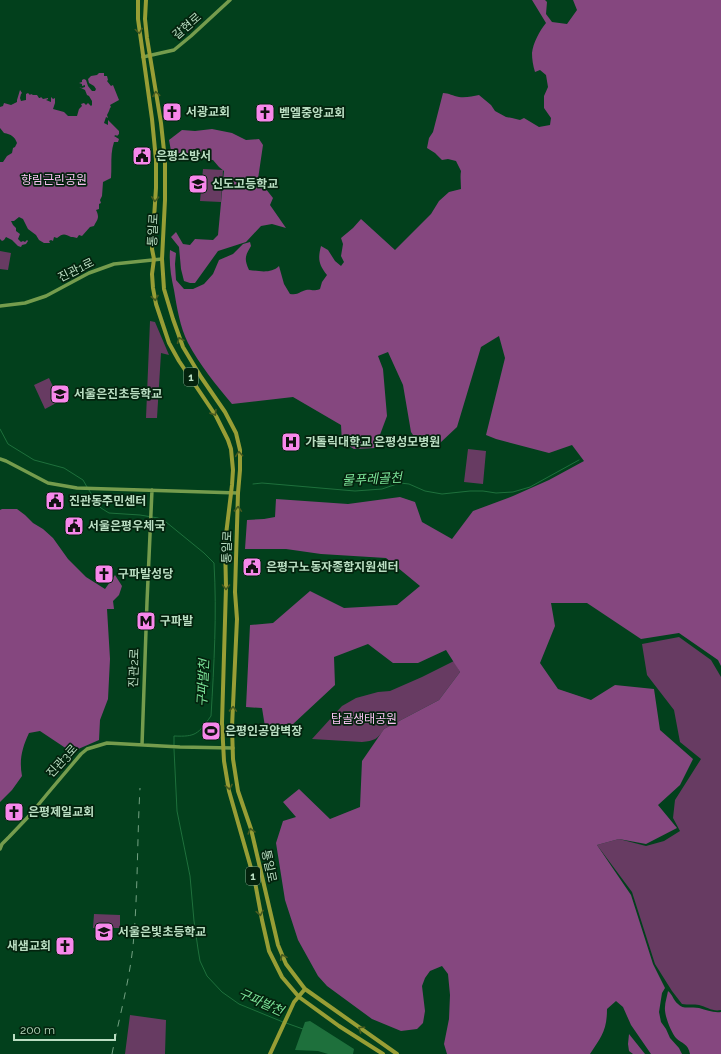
<svg xmlns="http://www.w3.org/2000/svg" width="721" height="1054" font-family="Raleway,'Noto Sans KR',sans-serif">
<style>
.green{fill:#673b62}
.forest{fill:#85477f}
.water{fill:#1e703c}
.lines{fill:none;stroke-linecap:round;stroke-linejoin:round}
.stream{stroke:#1e703c;stroke-width:1}
.secondary{stroke:#759c4d;stroke-width:3.5}
.primary{stroke:#989e35;stroke-width:4}
.rail{stroke:#73a182;stroke-width:1;stroke-dasharray:7 7;stroke-linecap:butt}
.oneway{stroke:#475a20}
.labels{text-anchor:middle;dominant-baseline:central;stroke-width:3.5;stroke-linejoin:round;paint-order:stroke}
.shield{fill:#04230e;stroke:#83a68c;stroke-width:1}
.shield-label{font-size:11px;font-weight:bold;fill:#badec2}
.street-label{font-size:12px;fill:#badec2;stroke:#04230e}
.poi-label{font-size:12px;font-weight:bold;fill:#badec2;stroke:#04230e;text-anchor:start}
.park-label{font-size:12px;fill:#f6c0ef;stroke:#04230e}
.water-label{font-size:13px;font-style:italic;fill:#7ce499;stroke:#04230e}
</style>
<rect width="100%" height="100%" fill="#02401c"/>
<!-- green -->
<path class="green" d="M203 169 223 170 221 202 200 201Z
M0 251 11 253 8 270 0 269Z
M150 321 155 322 169 355 161 353 157 418H146Z
M49 378 60 401 45 409 34 385Z
M468 449 486 451 483 484 464 482Z
M679 637 711 660 721 677V1010C713 1012 707 1007 699 1005 694 1004 688 1005 682 1004L672 991 655 964 632 892 597 845 619 839 646 846 664 841 680 831 673 818 675 800 701 759 680 742 674 710 647 675 642 644Z
M454 661 460 672 439 700 384 729C378 739 374 741 362 742L312 739 342 706 356 698 378 692 390 691 422 677Z
M94 914 120 915V928H93Z
M130 1015 166 1020 165 1054H125Z"/>
<!-- forest -->
<path class="forest" d="M532 0H545L547 2 546 14 552 22 567 24 577 10 573 0H721V666L718 660 679 633 641 639 587 603H551L555 626 540 663 558 689 591 700 615 685 654 689 660 730 693 759 680 785 658 805 677 828 646 844 619 839 597 845 631 895 653 964 665 988 662 993 659 1012 661 1022 666 1029 670 1038 679 1048 682 1054H651L631 1025 623 1007 616 1001 607 1009C607 1031 601 1037 590 1054H447L444 1044 449 1019 450 995 448 974 442 966 430 971 425 978 422 986 425 1011 423 1023 417 1029 401 1031 372 1019 327 986 318 976 298 940 285 900 276 843 283 821 296 817 283 802 299 789 330 819 360 807 362 761 384 729 439 700 460 672 446 650 418 663H393L368 644 334 657 335 685 292 725 266 733 262 708 246 707 250 625 273 623 310 591 344 608 397 605 420 586 386 558 321 554 286 549H245L247 520 264 519 275 517 276 499 348 504 400 497 415 502 422 522 452 539 473 511 513 496 549 480 584 461 572 445 549 453 496 439 486 435 505 358 499 336 481 347 457 427 440 443 419 444 411 432 403 385 388 352 378 356 383 369 387 416 375 448 354 449 342 442 341 425 293 397 232 404C216 385 200 365 188 343 180 327 177 308 174 290 171 277 169 264 170 250L176 253 175 264 176 280 184 289H193L204 284 213 274 219 260 233 254 243 244 250 242 251 246C245 256 244 259 249 270 259 271 271 274 279 266L284 284 290 294C300 295 298 292 306 290 312 289 312 292 320 289L322 282 327 275C318 264 318 258 321 246L328 250 335 261 341 266 344 262 341 256 343 244 341 238 353 228 361 219 395 250 431 214 439 201 449 192 461 189C461 183 460 177 461 171L456 161 448 159 442 160 435 153 427 148 429 138 433 132 443 93C449 93 453 96 459 97 466 98 473 96 479 95L491 105 495 111 506 117 512 118 520 120 524 118 539 127 550 125 551 118 544 108V96L548 87 546 75 540 70 535 72C533 66 532 59 532 53 533 43 540 30 546 23Z
M99 73H104V76H107L108 80 107 81 111 86 113 85 119 100 110 105 111 107 110 108 109 111 107 115 108 118 106 117 104 123 108 125V120L119 131V134L117 136 116 135 114 136 119 139 118 142H114C110 154 112 165 111 178L103 182 102 196 100 200 101 203 99 204V209L96 210C97 212 98 214 98 217 98 220 95 223 94 226L90 227 82 236 79 235 77 238 73 237H71C65 234 63 233 57 238L54 237 53 241 51 240 49 241 50 243H44L39 240 36 235 28 229 23 219 19 217 14 221H11L13 225 16 228V231L20 234 18 239 21 242 23 241 25 242 27 240 28 241 26 244 22 245 21 247 18 246 12 240 6 237 4 240 2 241 0 239V162H3L7 156 12 153 13 148 15 147 17 143C15 137 11 134 4 133L0 128V107L3 106 4 103 11 105 17 102V100L20 90 22 93 21 94 20 98 21 101 26 100V94L28 93 30 95 31 94 33 95H37L39 98H40L41 97 43 99 48 98V99L46 100 51 102V97L53 99 55 98V103L53 109 64 112 68 116H77L79 109 82 106 81 104 84 103 86 105 88 103 91 106 92 105V101L89 96 87 95 85 90 79 87 82 88 85 87V85L82 86V84L79 83 82 82V80L84 79 86 80 88 86 92 91H95L96 89 94 86 89 83 88 79 91 76 97 75Z
M212 129 232 133 246 140 259 139 263 145 258 179 273 198 270 205 286 228 272 224 261 226 246 242 218 251 195 283H190L184 281 181 269 179 247 171 237 176 232 183 244 190 245 195 239 213 240 218 235 224 171 219 167 213 160 172 156 169 140 182 130 195 131Z
M2 509H17L25 515 33 523 43 529 53 538 68 559 86 577 105 589 115 575 122 586 119 595 113 601 114 609H107L110 659 108 699 100 720 99 740 76 750 67 749 40 731 29 733C22 748 19 760 22 776L12 790 0 802V510Z
M668 991C673 995 673 1000 678 1004 683 1010 692 1006 699 1008 707 1010 713 1013 721 1012V1054H690C688 1043 682 1044 676 1038 671 1032 664 1015 665 1007 665 1002 667 997 668 991Z
M629 1034 645 1054H633L629 1051 628 1044Z"/>
<!-- water -->
<path class="water" d="M310 1021 354 1049 353 1054H328L318 1051 295 1050 305 1022Z"/>
<g class="lines">
<!-- stream -->
<path class="stream" d="M0 429 8 444 34 460 64 468 83 480 87 487
M253 484 262 483 355 491 382 489 400 483 409 484 425 491 442 494 470 491H483L496 493 513 492 530 487 579 460
M89 490 97 504 101 508 109 513 140 515 158 518 166 522 204 553 214 563C217 614 214 665 211 716 198 734 196 737 174 736V745
M174 749 177 811 190 876 194 921 198 949 200 961 207 976 222 992 239 1004 283 1022
M286 1023 303 1029"/>
<!-- secondary -->
<path class="secondary" d="M143 57 174 50 191 36 230 0
M0 306 25 303 46 296 89 273 114 264 162 259
M0 459 6 461 48 483 77 488 238 493
M142 745 147 602 152 490
M0 849 2 844 9 837 29 816 48 793 81 754 87 749 107 743 180 747 233 748"/>
<!-- primary -->
<path class="primary" d="M138 0V19L152 119 156 160V188L152 249 154 259 152 274 153 288 156 304 169 343 179 361 216 416 228 440 231 449 233 470 232 485 225 543 226 587 222 723 224 761 229 791 255 882 262 920 269 951 282 977 299 997 339 1026 383 1054
M146 0 145 19 147 38 161 123 165 160V200L162 259 164 289 173 319 183 347 201 377 225 412 236 433 240 450V470L238 493 235 592 237 619 232 727 233 759 238 791 251 829 278 945 286 964 305 989 397 1054
M270 1054 294 1002 305 989"/>
<!-- rail -->
<path class="rail" d="M112 1054C119 1018 129 983 133 946 138 894 137 841 140 788"/>
</g>
<!-- one-way arrows -->
<defs><path id="oneway-chevron" d="M-2-3.5L2.5 0L-2 3.5" fill="none" stroke-width="1.6" stroke-linecap="round" stroke-linejoin="round"/></defs>
<g class="oneway">
<use href="#oneway-chevron" transform="translate(139 31) rotate(82)"/>
<use href="#oneway-chevron" transform="translate(156 94) rotate(-99)"/>
<use href="#oneway-chevron" transform="translate(155 199) rotate(93)"/>
<use href="#oneway-chevron" transform="translate(155 298) rotate(79)"/>
<use href="#oneway-chevron" transform="translate(180 340) rotate(-112)"/>
<use href="#oneway-chevron" transform="translate(214 413) rotate(58)"/>
<use href="#oneway-chevron" transform="translate(239 454) rotate(-95)"/>
<use href="#oneway-chevron" transform="translate(238 509) rotate(-88)"/>
<use href="#oneway-chevron" transform="translate(226 587) rotate(90)"/>
<use href="#oneway-chevron" transform="translate(233 709) rotate(-88)"/>
<use href="#oneway-chevron" transform="translate(229 787) rotate(79)"/>
<use href="#oneway-chevron" transform="translate(251 831) rotate(-106)"/>
<use href="#oneway-chevron" transform="translate(260 913) rotate(80)"/>
<use href="#oneway-chevron" transform="translate(283 957) rotate(-114)"/>
<use href="#oneway-chevron" transform="translate(361 1029) rotate(-145)"/>
</g>
<!-- icons -->
<defs>
<symbol id="church-square" viewBox="-11 -11 22 22"><rect x="-9" y="-9" width="18" height="18" rx="4" fill="#f788eb" stroke="#04230e"/><path d="M-1.2-6h2.4v3.5h3.3v2.4h-3.3V6h-2.4V-.1h-3.3v-2.4h3.3Z" fill="#111"/></symbol>
<symbol id="civic-square" viewBox="-11 -11 22 22"><rect x="-9" y="-9" width="18" height="18" rx="4" fill="#f788eb" stroke="#04230e"/><path d="M-.6-6.5H3V-4.5H.6V-3L4-1V1h2V6H-6V1h2V-1L-.6-3ZM-1.2 2.5V6h2.4V2.5Z" fill="#111"/></symbol>
<symbol id="school-square" viewBox="-11 -11 22 22"><rect x="-9" y="-9" width="18" height="18" rx="4" fill="#f788eb" stroke="#04230e"/><path d="M0-5L7-2L0 1L-7-2ZM-4 1L0 2.5L4 1V4Q0 6-4 4Z" fill="#111"/></symbol>
<symbol id="hospital-square" viewBox="-11 -11 22 22"><rect x="-9" y="-9" width="18" height="18" rx="4" fill="#f788eb" stroke="#04230e"/><path d="M-5-5h3v3.5h4V-5h3V5h-3V1.5h-4V5h-3Z" fill="#111"/></symbol>
<symbol id="metro-square" viewBox="-11 -11 22 22"><rect x="-9" y="-9" width="18" height="18" rx="4" fill="#f788eb" stroke="#04230e"/><path d="M-5.5 5V-5H-3L0 0L3-5H5.5V5H3V-.5L0 4L-3-.5V5Z" fill="#111"/></symbol>
<symbol id="stadium-square" viewBox="-11 -11 22 22"><rect x="-9" y="-9" width="18" height="18" rx="4" fill="#f788eb" stroke="#04230e"/><path d="M0-5a6.5 5 0 1 0 0 10a6.5 5 0 1 0 0-10ZM-3.5-1.8h7v3.6h-7Z" fill="#111"/></symbol>
</defs>
<g fill-rule="evenodd">
<use href="#church-square" x="161" y="101" width="22" height="22"/>
<use href="#church-square" x="254" y="102" width="22" height="22"/>
<use href="#civic-square" x="131" y="145" width="22" height="22"/>
<use href="#school-square" x="187" y="173" width="22" height="22"/>
<use href="#school-square" x="49" y="383" width="22" height="22"/>
<use href="#hospital-square" x="280" y="431" width="22" height="22"/>
<use href="#civic-square" x="44" y="490" width="22" height="22"/>
<use href="#civic-square" x="63" y="515" width="22" height="22"/>
<use href="#civic-square" x="241" y="556" width="22" height="22"/>
<use href="#church-square" x="93" y="563" width="22" height="22"/>
<use href="#metro-square" x="135" y="610" width="22" height="22"/>
<use href="#stadium-square" x="200" y="720" width="22" height="22"/>
<use href="#church-square" x="3" y="801" width="22" height="22"/>
<use href="#school-square" x="93" y="921" width="22" height="22"/>
<use href="#church-square" x="54" y="935" width="22" height="22"/>
</g>
<g class="labels">
<!-- shield labels -->
<g class="shield">
<rect x="184" y="368" width="14" height="18" rx="3"/>
<rect x="246" y="867" width="14" height="18" rx="3"/>
</g>
<g class="shield-label">
<text x="191" y="377">1</text>
<text x="253" y="876">1</text>
</g>
<!-- street labels -->
<g class="street-label">
<text transform="translate(187 26) rotate(-41)">갈현로</text>
<text transform="translate(153 230) rotate(-87)">통일로</text>
<text transform="translate(76 270) rotate(-26)">진관1로</text>
<text transform="translate(227 547) rotate(-88)">통일로</text>
<text transform="translate(134 668) rotate(-88)">진관2로</text>
<text transform="translate(62 761) rotate(-48)">진관3로</text>
<text transform="translate(269 866) rotate(78)">통일로</text>
</g>
<!-- poi labels -->
<g class="poi-label">
<text x="186" y="112">서광교회</text>
<text x="279" y="113">벧엘중앙교회</text>
<text x="156" y="156">은평소방서</text>
<text x="212" y="184">신도고등학교</text>
<text x="74" y="394">서울은진초등학교</text>
<text x="305" y="442">가톨릭대학교 은평성모병원</text>
<text x="69" y="501">진관동주민센터</text>
<text x="88" y="526">서울은평우체국</text>
<text x="266" y="567">은평구노동자종합지원센터</text>
<text x="118" y="574">구파발성당</text>
<text x="160" y="621">구파발</text>
<text x="225" y="731">은평인공암벽장</text>
<text x="28" y="812">은평제일교회</text>
<text x="118" y="932">서울은빛초등학교</text>
<text x="51" y="946" text-anchor="end">새샘교회</text>
</g>
<!-- park labels -->
<g class="park-label">
<text x="54" y="180">향림근린공원</text>
<text x="364" y="719">탑골생태공원</text>
</g>
<!-- water labels -->
<g class="water-label">
<text transform="translate(372 479) rotate(-3)">물푸레골천</text>
<text transform="translate(203 683) rotate(-87)">구파발천</text>
<text transform="translate(261 1002) rotate(24)">구파발천</text>
</g>
</g>
<!-- scale -->
<path d="M14 1034v6h101v-6" fill="none" stroke="#badec2" stroke-width="2"/>
<text x="20" y="1034" font-size="12" fill="#badec2" stroke="#04230e" stroke-width="3" paint-order="stroke">200 m</text>
</svg>
